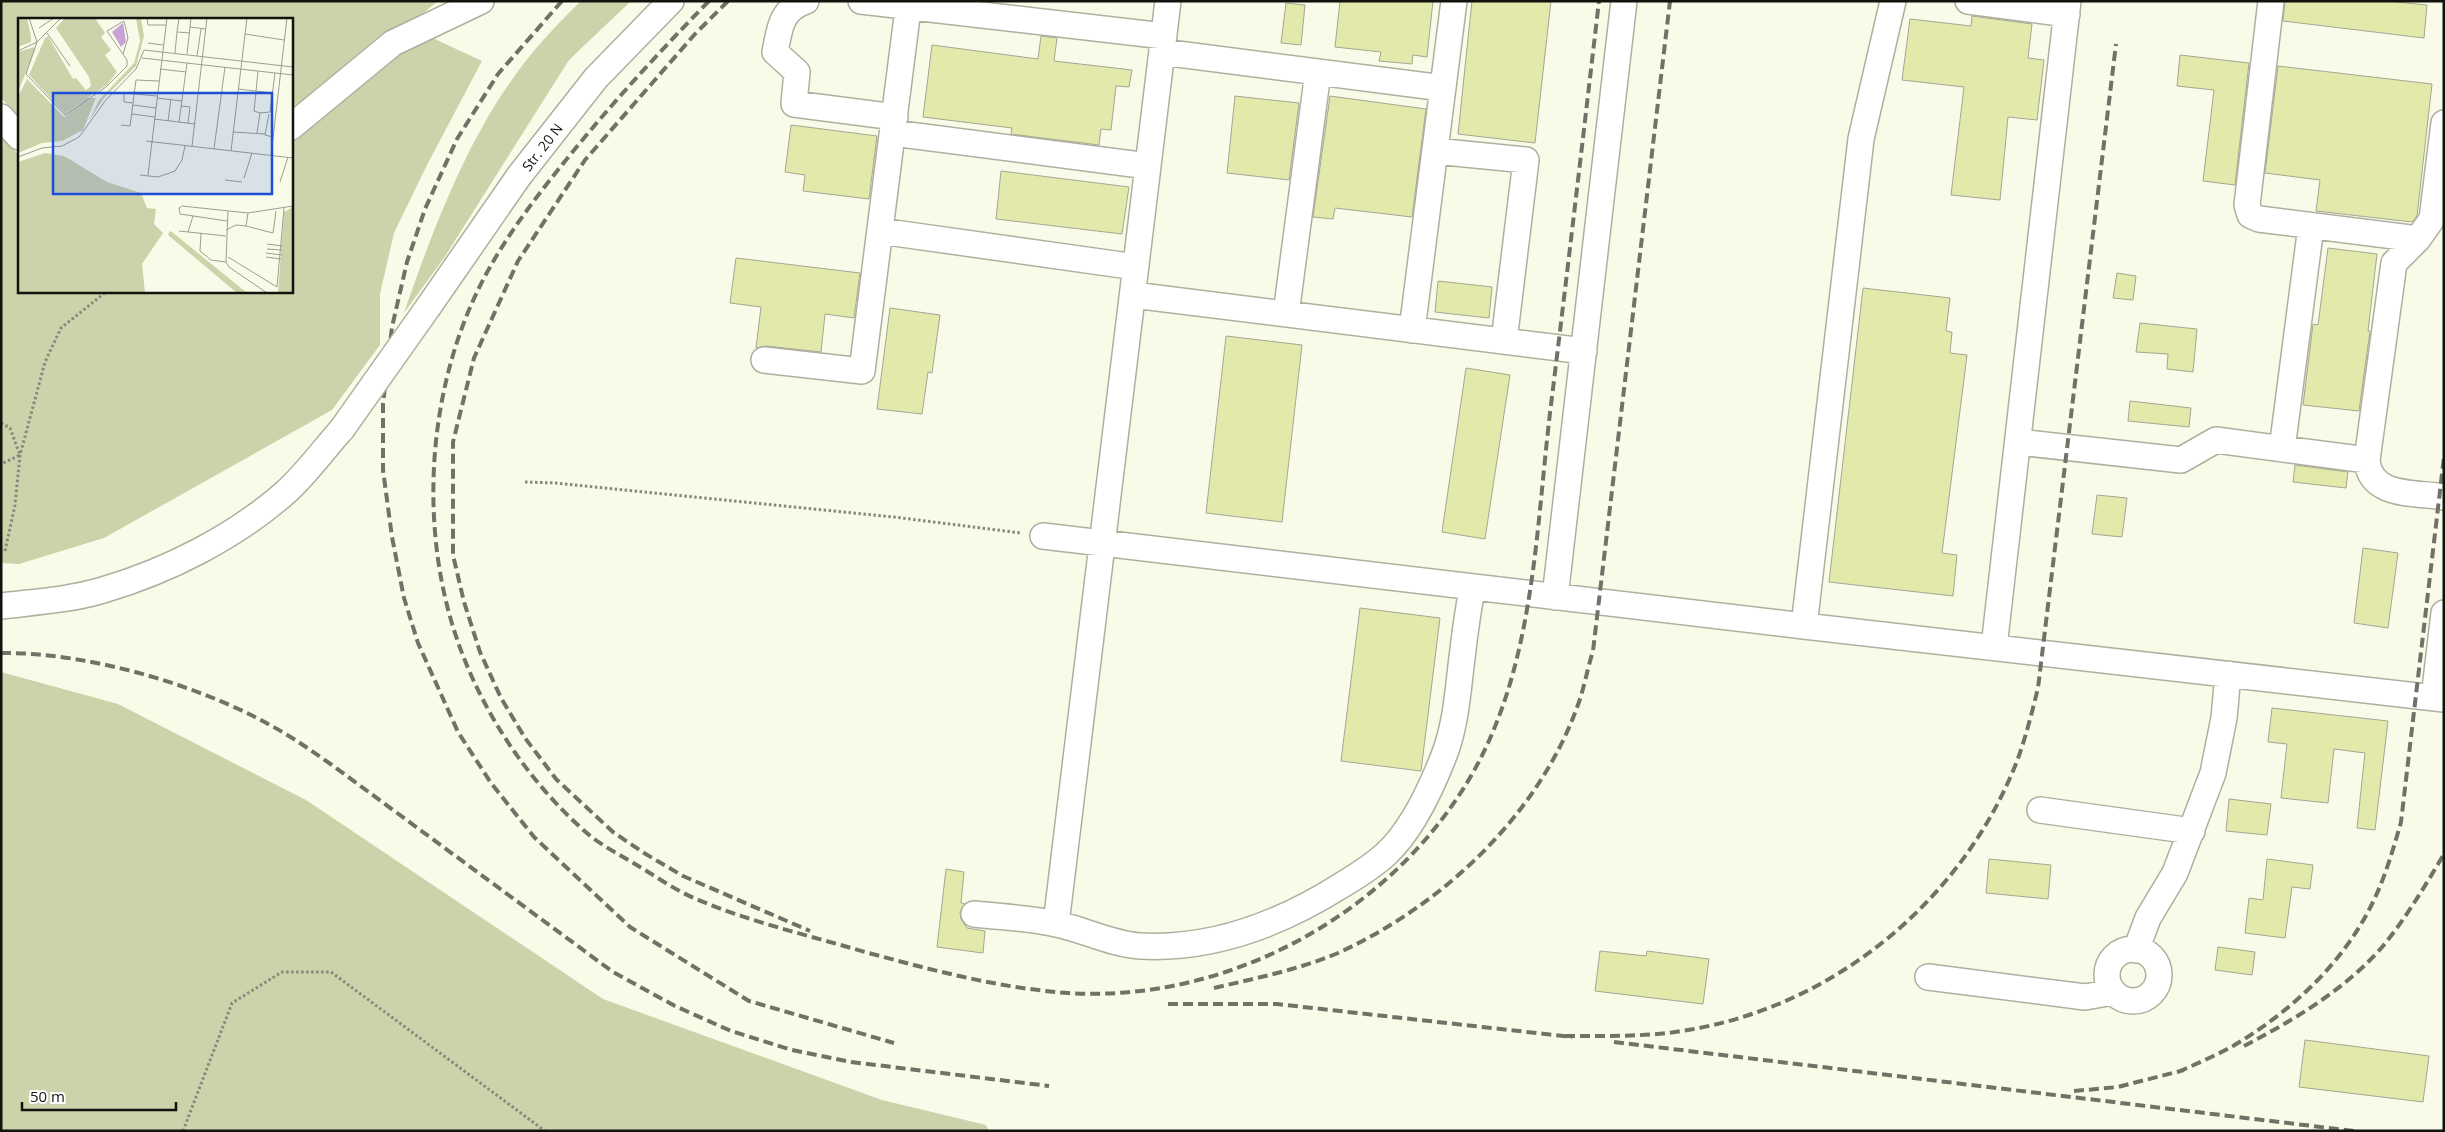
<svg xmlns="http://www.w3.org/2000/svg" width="2445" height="1132" font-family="'Open Sans',sans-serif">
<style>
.green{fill:#ced2ab}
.building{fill:#e3e9aa;stroke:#a4a695}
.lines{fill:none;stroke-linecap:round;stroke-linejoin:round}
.minor-casing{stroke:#aeb09f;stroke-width:28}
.path{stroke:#88897d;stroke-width:3;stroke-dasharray:2.5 2.5;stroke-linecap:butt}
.minor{stroke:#fff;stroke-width:25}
.rail{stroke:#707267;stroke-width:4;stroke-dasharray:10 5;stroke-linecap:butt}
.minor-bridge-casing{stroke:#aeb09f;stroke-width:28;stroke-linecap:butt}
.minor-bridge{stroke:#fff;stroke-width:25}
.labels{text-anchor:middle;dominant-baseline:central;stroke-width:4;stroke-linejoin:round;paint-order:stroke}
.street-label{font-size:14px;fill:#12130d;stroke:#fff}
.inset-road{fill:none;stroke:#9d9e91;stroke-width:1}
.view{fill:#1d4ed8;fill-opacity:0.15;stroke:#1d4ed8;stroke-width:2.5}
.inset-edge{fill:none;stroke:#12130d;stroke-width:2.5}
</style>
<rect width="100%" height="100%" fill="#f9fbe9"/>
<!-- green -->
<path class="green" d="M1 1H438L291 122V19H19V117L1 98Z
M581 1H631L569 60 444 258 404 313C430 237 464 147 511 81 531 52 555 26 581 1Z
M424 34 482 61 427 165 394 233 380 294V345L332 410 104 538 19 564 1 563V136L19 155V291H291V135Z
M1 672 118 704 306 800 603 999 882 1100 986 1125 989 1131H1Z"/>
<!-- building -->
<path class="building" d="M1340 1H1433L1427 57 1413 55 1412 64 1379 61 1381 52 1335 47Z
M1472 1H1551L1535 143 1458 134Z
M2285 1H2387L2427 5 2424 38 2283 21Z
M1286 3 1305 5 1301 45 1281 43Z
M1972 16 2032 24 2028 58 2044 60 2037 120 2008 117 2000 200 1951 195 1964 87 1902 80 1910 19 1971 26Z
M1041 36 1057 38 1054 61 1132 70 1129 87 1116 86 1111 130 1101 129 1099 145 1011 134 1012 128 923 117 932 45 1038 59Z
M2180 55 2249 63 2235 185 2203 181 2214 90 2177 86Z
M2278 66 2432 84 2417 216 2412 222 2316 211 2320 180 2265 173Z
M1235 96 1299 103 1289 180 1227 173Z
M1330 96 1426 109 1412 217 1335 208 1333 219 1313 217Z
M791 125 877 136 869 199 803 191 805 175 785 172Z
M1001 171 1129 187 1122 234 996 219Z
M2328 248 2377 254 2368 331H2370L2359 411 2303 405 2313 324 2318 325Z
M736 258 860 273 854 318 825 314 821 352 766 346 756 348 761 307 730 303Z
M2117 273 2136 276 2133 300 2113 298Z
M1438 281 1492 287 1489 318 1435 312Z
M1863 288 1950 298 1946 331 1952 332 1950 353 1967 355 1942 553 1957 555 1953 596 1829 582Z
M890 308 940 315 932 373 928 372 922 414 877 409Z
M2140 323 2197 329 2193 372 2167 369 2168 354 2136 352Z
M1226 336 1302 345 1282 522 1206 513Z
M1466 368 1510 375 1485 539 1442 532Z
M2130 401 2191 408 2189 427 2128 421Z
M2295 465 2348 472 2346 488 2293 482Z
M2097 495 2127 498 2122 537 2092 534Z
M2363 548 2398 553 2388 628 2354 623Z
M1360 608 1440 618 1421 771 1341 761Z
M2272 708 2388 721 2375 830 2357 828 2365 753 2334 749 2328 803 2281 798 2287 744 2268 742Z
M2229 799 2271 804 2267 835 2226 831Z
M1989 859 2051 865 2048 899 1986 893Z
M2267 859 2313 865 2310 889 2292 887 2285 938 2245 933 2249 898 2263 900Z
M946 869 964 872 961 903 965 904 960 912 961 919 967 928 985 931 983 953 937 947Z
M2218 947 2255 952 2252 975 2215 970Z
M1600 951 1646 956 1647 951 1709 959 1703 1004 1595 991Z
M2305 1040 2429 1056 2423 1102 2299 1087Z"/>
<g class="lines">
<defs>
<path id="minor" d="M806 1C780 10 780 28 775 52L797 72 794 104 895 117
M861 1 1164 36
M1968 1 2067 14
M2271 1 2247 205 2250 215 2259 219 2418 239 2432 219 2444 123
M1162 52 1443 88
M1 117 19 137
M291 127 393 43 481 1
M893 133 1148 166
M1435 151 1526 160 1504 341
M880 231 1136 267
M2418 239 2394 263 2367 460C2370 498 2415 492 2444 497
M1133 295 1584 351
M429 306 519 176 596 78 671 1
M1286 314 1318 72
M1412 330 1454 1
M764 360 862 371 909 1
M2018 442 2181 460 2216 440 2367 460
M2282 449 2311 226
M1043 536 1804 626 2444 699
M1555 597 1624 1
M1 606C35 602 70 600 103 590 168 571 235 537 286 492 307 473 324 449 342 429
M1804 626 1861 139 1893 1
M1994 647 2068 1
M2434 698 2444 613
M2040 810 2192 831
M974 914C1001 917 1030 918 1057 924 1085 930 1111 944 1140 946 1213 950 1282 923 1342 885 1357 876 1373 866 1386 854 1412 830 1430 791 1443 758 1457 724 1458 686 1463 650 1465 629 1469 608 1472 587
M1056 924 1168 1
M2107 975a26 26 0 1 1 52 0a26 26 0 1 1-52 0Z
M2136 950 2148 918 2175 873 2213 773 2224 718 2228 674
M1928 977 2085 997 2113 992"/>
</defs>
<!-- minor casing -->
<use href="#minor" class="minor-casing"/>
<!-- path -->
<path class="path" d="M1 423 10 428 20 455 1 464
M525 482 556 483 894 517 1021 533
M5 551 15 505 20 455 45 362 61 328 107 291
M183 1131 232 1003 282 972H331L545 1131"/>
<!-- minor -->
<use href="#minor" class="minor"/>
<!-- rail -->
<path class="rail" d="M562 1 498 74 457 139 425 209 407 262 392 327 383 404V470L392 537 404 598 418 643 458 732 491 783 534 837 630 927 749 1001 894 1043
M709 1C660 51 614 101 570 155 535 198 501 242 477 292 427 397 419 531 458 642 483 714 530 784 588 834 602 846 619 854 635 864 654 875 673 889 694 898 749 922 808 935 865 952 932 970 998 988 1068 993 1224 1003 1383 918 1465 786 1534 675 1535 539 1550 413 1567 275 1583 138 1599 1
M728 1 695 34 585 160 518 261 474 358 453 442V555L464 602 480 652 501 698 525 738 556 779 613 832 644 853 683 876 810 931
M1 653C90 652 208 687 284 733 301 743 316 754 332 765L613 972 675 1006 731 1031 792 1050 851 1062 1049 1086
M1214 988C1256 978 1298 970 1338 953 1445 904 1542 812 1580 699 1585 683 1588 667 1593 651L1670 1
M1168 1004H1277L1572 1037
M1565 1036C1604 1036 1643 1037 1682 1031 1828 1009 1956 907 2013 771 2024 745 2031 716 2038 688L2116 44
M1614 1042 2354 1131
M2244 1046C2294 1020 2346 989 2383 946 2406 918 2425 886 2444 854
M2178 1072C2196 1064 2215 1056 2233 1046 2290 1012 2342 965 2372 904 2385 878 2393 850 2401 822L2444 457
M2074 1091 2118 1087 2184 1070"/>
<defs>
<path id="minor-bridge" d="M342 429 429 306"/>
</defs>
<!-- minor-bridge casing -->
<use href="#minor-bridge" class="minor-bridge-casing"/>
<!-- minor-bridge -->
<use href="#minor-bridge" class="minor-bridge"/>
</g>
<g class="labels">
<!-- street labels -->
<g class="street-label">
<text transform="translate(542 147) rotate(-52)">Str. 20 N</text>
</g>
</g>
<!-- overview -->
<g transform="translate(18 18)">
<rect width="275" height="275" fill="#f9fbe9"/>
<path d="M0 0H9L13 18V24L0 29ZM47 0H77L87 15 83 19 93 32 87 37 99 54 89 67 69 80H78L65 112 44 123 24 125 0 135V79L9 61 46 99 68 81 47 96 11 57 27 20 30 18 55 61 58 60 68 72 73 68 71 59 38 10ZM118 0H123L126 18 118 48 86 80 71 103 81 82 116 45 122 23ZM16 29 17 32 0 74V34ZM27 135 46 138 89 164 123 175 129 190 138 191 136 206 145 215 124 246 127 275H0V144ZM275 189V275H260L266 194ZM152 213 154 214 229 275H219L150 217Z" fill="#ced2ab"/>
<path d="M105 5 108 24 103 29 94 14Z" fill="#c7a2d5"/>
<path class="inset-road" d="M11 0 19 24M129 0 130 7H148M161 0 159 14 172 15M172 9 188 11M21 10 36 0M29 15 52 48M227 16 266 22M19 24 8 56 47 97 88 69 109 48V42L89 13 106 3 110 20 105 36M130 25 145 27M0 33 19 24 43 0M157 35 159 14M169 36 173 0M179 38 183 11M124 40 275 57M142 51 168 54M240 53 236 93 242 95 252 94 257 55M220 71 255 75M204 74 220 76M139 80 164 83M115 85 106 84V75L139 78M115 87 138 90M163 88 172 89 170 105M114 96 137 99M251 96 247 117 255 119M136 101 177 106M150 103 153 81M161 104 169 45M103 107 112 108 118 62 141 63M215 114 247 116M239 115 242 95M128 123 275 140M174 128 189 0M196 131 207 49M213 133 229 0M253 137 269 0M0 139 24 130 44 128 61 119 88 82 118 51 126 32 275 49M122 157 140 159 157 153 164 142 167 128M130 157 149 0M226 160 234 135M207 162 224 164M262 164 270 139M209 203 162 196 161 190 164 188 230 195 275 188M228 208 255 215 258 193M208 212 218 207 228 208 230 195M161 213 208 218M170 214 175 198M183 215 182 233 193 242 208 244 210 193M249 226 265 228M249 231 264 232M248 235 264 237M210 239 259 269 266 190M248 239 263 241M208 244 211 249 249 275"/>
<path class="view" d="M35 75H254V176H35Z"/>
<rect width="275" height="275" class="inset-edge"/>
</g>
<!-- border -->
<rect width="2445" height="1132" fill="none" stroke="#12130d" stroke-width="5"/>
<!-- scale -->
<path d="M22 1102v8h154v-8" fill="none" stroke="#12130d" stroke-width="2.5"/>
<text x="30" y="1102" font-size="15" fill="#12130d" stroke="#ffffff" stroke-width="4" paint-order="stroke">50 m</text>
</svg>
